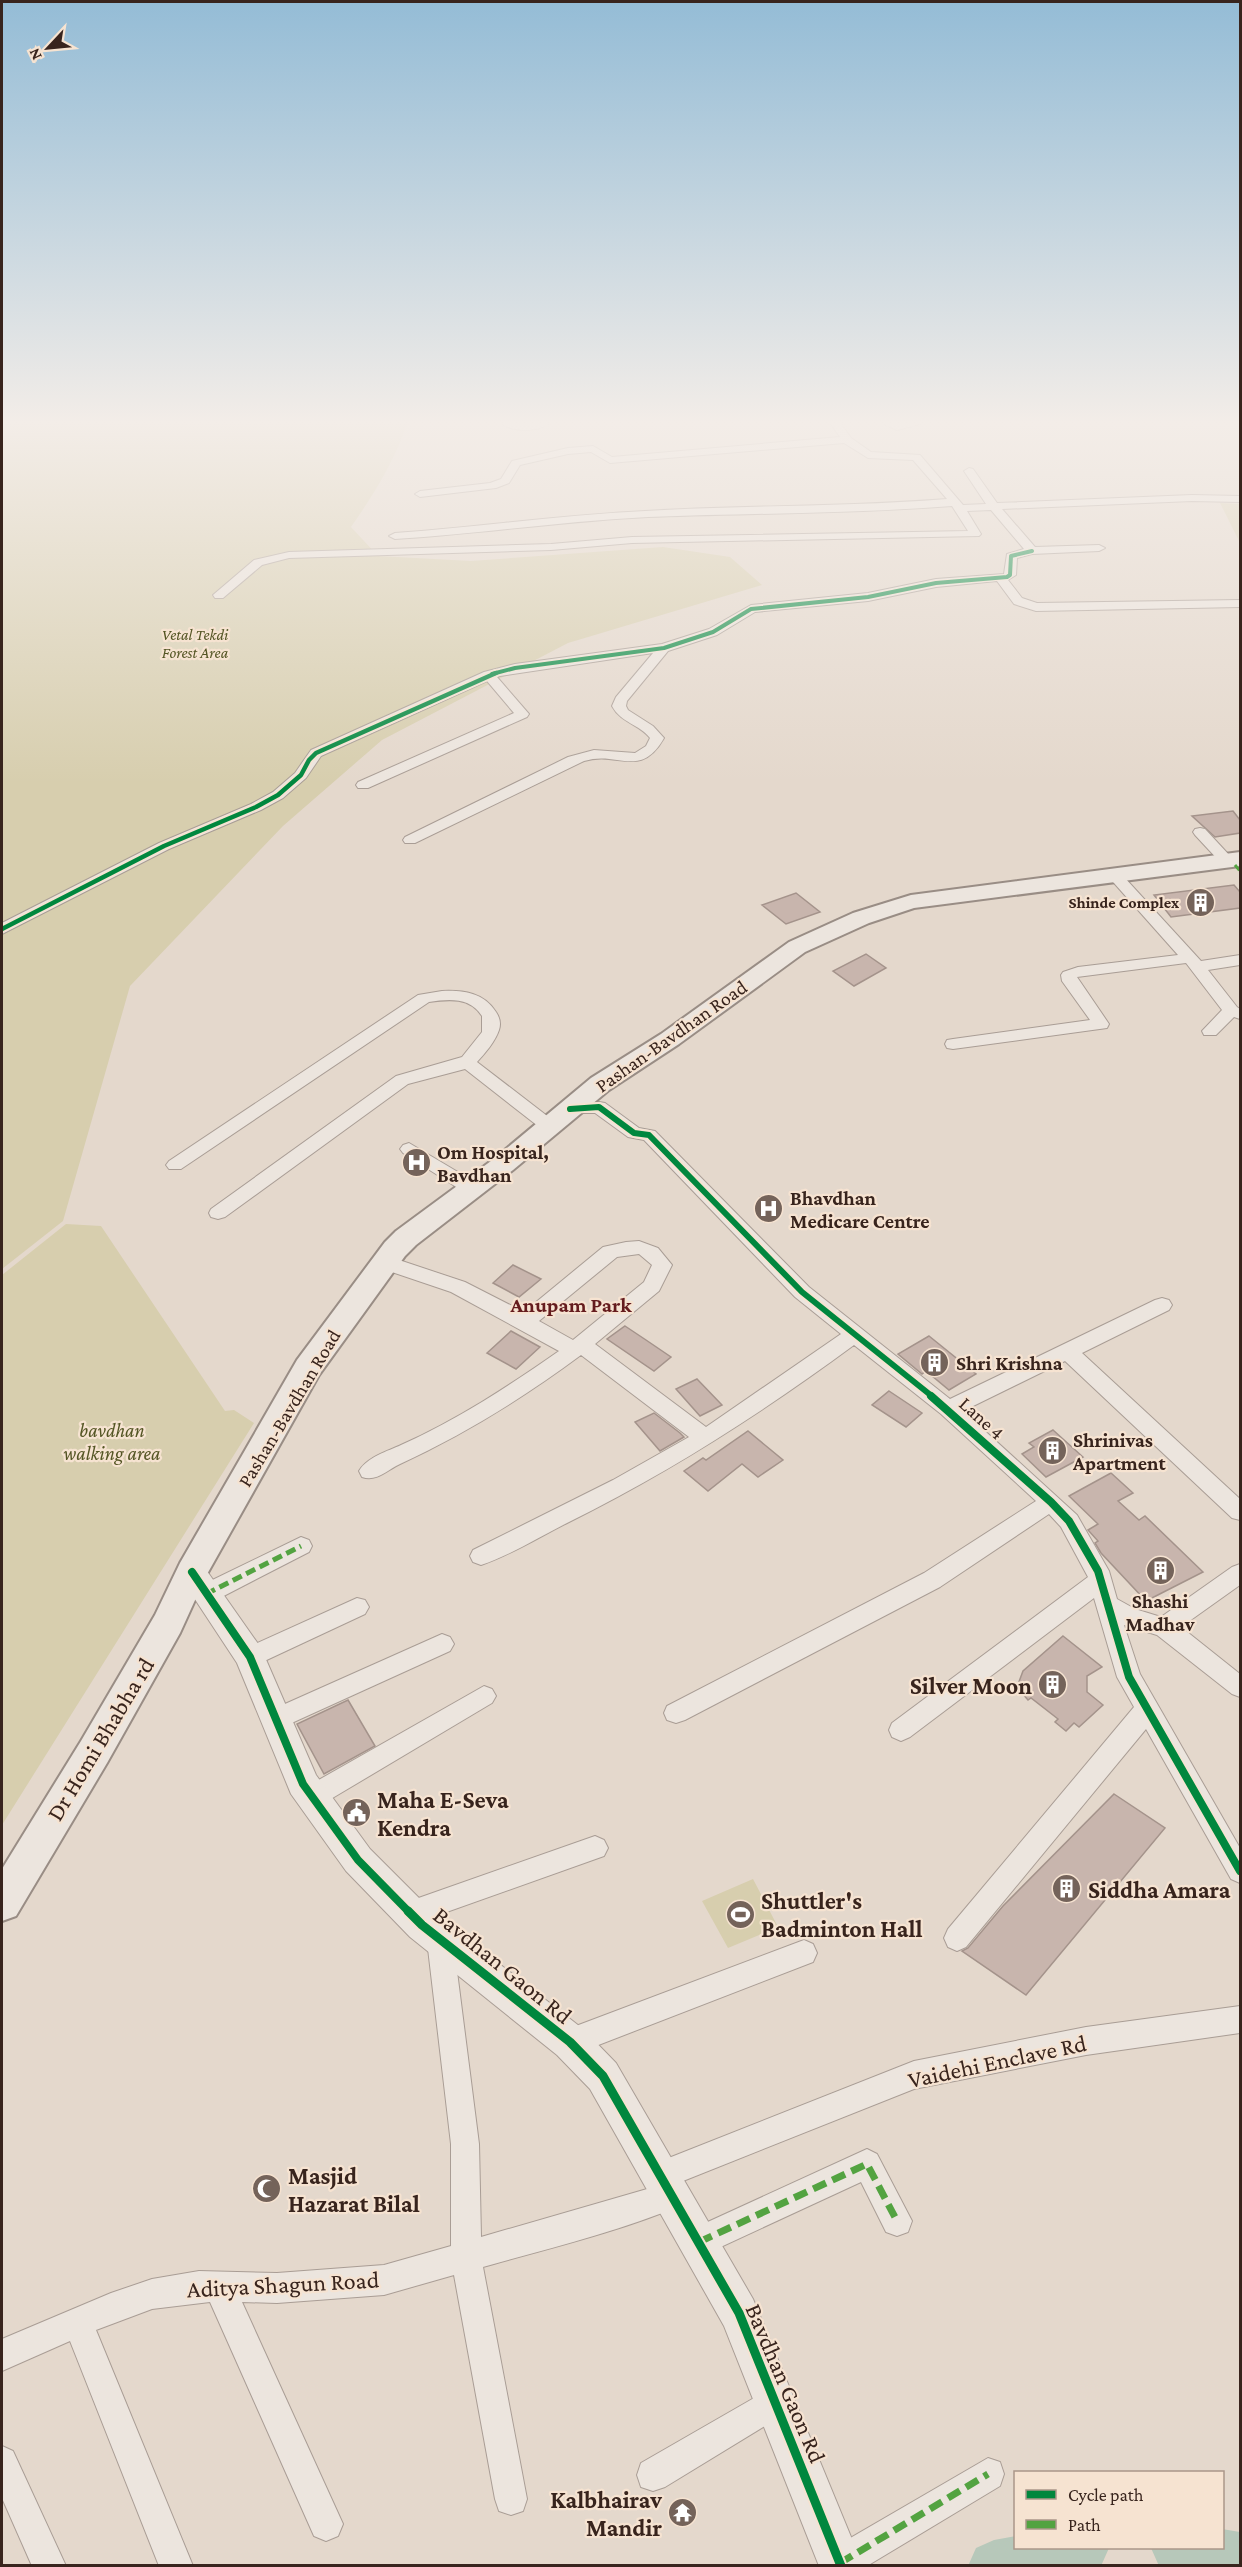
<svg xmlns="http://www.w3.org/2000/svg" width="1242" height="2567" font-family="'Crimson Pro',serif">
<style>
.green{fill:#d7ceae}
.lines{fill:none;stroke-linecap:round;stroke-linejoin:round}
.river{fill:#b7c8ba;fill-rule:evenodd}
.building{fill:#c8b5ad;stroke:#a4938b;stroke-width:1.5}
.minor-casing{stroke:#a99d95;stroke-width:2}
.tertiary-casing{stroke:#a99d95;stroke-width:2}
.secondary-casing{stroke:#998d85;stroke-width:4}
.minor{fill:#ece5de;fill-rule:evenodd}
.tertiary{fill:#ece5de;fill-rule:evenodd}
.secondary{fill:#ece5de;fill-rule:evenodd}
.quiet-far2{stroke:#53a341;stroke-width:3;stroke-dasharray:7 3;stroke-linecap:butt}
.quiet-far1{stroke:#53a341;stroke-width:5;stroke-dasharray:10 5;stroke-linecap:butt}
.quiet{stroke:#53a341;stroke-width:7;stroke-dasharray:14 7;stroke-linecap:butt}
.cycleway-far4-casing{stroke:#f6e3d1;stroke-width:6}
.cycleway-far3-casing{stroke:#f6e3d1;stroke-width:8}
.cycleway-far2-casing{stroke:#f6e3d1;stroke-width:10}
.cycleway-far1-casing{stroke:#f6e3d1;stroke-width:11}
.cycleway-casing{stroke:#f6e3d1;stroke-width:13}
.cycleway-far4{stroke:#00873e;stroke-width:4}
.cycleway-far3{stroke:#00873e;stroke-width:4.5}
.cycleway-far2{stroke:#00873e;stroke-width:6}
.cycleway-far1{stroke:#00873e;stroke-width:8}
.cycleway{stroke:#00873e;stroke-width:9}
.labels{text-anchor:middle;dominant-baseline:central;stroke-width:4.5;stroke-linejoin:round;paint-order:stroke}
.far-park-label{font-size:16px;font-style:italic;fill:#545524;stroke:#f6e3d1}
.far-poi-label{font-size:16px;font-weight:bold;fill:#38241d;stroke:#f6e3d1;text-anchor:end}
.street-label{font-size:20px;fill:#38241d;stroke:#f6e3d1}
.poi-label{font-size:20px;font-weight:bold;fill:#38241d;stroke:#f6e3d1;text-anchor:start}
.park-label{font-size:20px;font-style:italic;fill:#545524;stroke:#f6e3d1}
.neighbourhood-label{font-size:21px;font-weight:bold;fill:#651c1e;stroke:#f6e3d1}
.near-poi-label{font-size:24px;font-weight:bold;fill:#38241d;stroke:#f6e3d1;text-anchor:start}
.near-street-label{font-size:24px;fill:#38241d;stroke:#f6e3d1}
</style>
<rect width="100%" height="100%" fill="#e4d8cc"/>
<!-- green -->
<path class="green" d="M2 424H407C394 462 374 494 351 527L378 556 471 561 663 547 730 557 762 585 568 643 382 740 283 826 130 986 63 1221 2 1269Z
M1220 503 1240 504V543Z
M66 1224 101 1226 225 1411 234 1410 254 1423 2 1825V1275Z
M753 1879 778 1927 728 1948 702 1901Z"/>
<g class="lines">
<!-- river -->
<path class="river" d="M1222 2529 1240 2532V2566H1159L1151 2548H1222Z
M1016 2536V2548H1109L1101 2566H968L976 2548 994 2540Z"/>
</g>
<!-- building -->
<path class="building" d="M1233 811 1240 820V833L1215 837 1192 816Z
M1234 885 1240 892V908L1171 917 1154 895Z
M796 893 820 912 786 924 762 905Z
M866 954 886 968 854 986 833 971Z
M513 1265 541 1279 519 1297 493 1283Z
M625 1326 646 1340 671 1357 654 1371 607 1339Z
M511 1331 540 1347 516 1369 487 1353Z
M929 1336 976 1374 949 1390 926 1371 922 1374 898 1354Z
M697 1379 722 1405 700 1416 676 1389Z
M889 1391 922 1413 906 1427 872 1405Z
M654 1413 680 1433 684 1437 660 1451 635 1422Z
M1053 1430 1083 1457 1046 1477 1022 1454 1034 1447 1029 1443Z
M748 1431 783 1460 758 1477 742 1464 708 1491 684 1471 703 1458 706 1460Z
M1111 1473 1133 1493 1118 1501 1139 1520 1145 1516 1203 1572 1146 1601 1101 1553 1095 1543 1098 1541 1088 1530 1098 1524 1069 1496Z
M1063 1636 1102 1667 1087 1676V1692L1103 1705 1079 1727 1074 1723 1066 1731 1055 1722 1058 1719 1031 1698 1028 1700 1017 1687 1023 1671Z
M348 1700 375 1746 324 1774 297 1724Z
M1114 1794 1165 1828 1026 1995 962 1951 968 1948 1003 1906Z"/>
<g class="lines">
<defs>
<path id="minor" d="M502 424H548C536 432 514 432 502 424Z
M831 424H841L851 438 871 452 920 455 963 505 986 504 964 471 969 468 973 469 997 503 1192 495 1240 496V502L1192 501 1002 509 1035 547 1099 545 1105 548 1099 551 1032 554 1017 558 1016 575 1008 580 1022 598 1037 603 1240 600V607L1036 611 1014 604 997 581 936 587 868 601 755 612 717 635 668 651 627 701 626 706 628 710 653 726 664 738C640 780 618 750 584 761L415 843H405L403 840 405 837 568 757 594 750 635 753 646 746 650 738C639 724 621 723 612 706L616 697 653 653 500 676 497 677 529 714 527 717 368 788H358L356 785 358 782 514 713 487 681 321 756 306 778 283 798 261 810 169 849 2 934V923L159 843 251 804 273 792 295 773 311 750 484 672 515 664 662 644 709 629 751 605 868 593 936 579 1004 574 1007 554 1024 549 991 510 967 511 981 534 979 536 632 543 551 550 289 558 262 565 223 598H215L213 595 254 560 289 552 551 544 632 537 968 531 952 506C851 514 750 513 648 517 563 521 480 534 395 539L389 536 395 533C479 527 562 515 645 511 746 505 846 507 947 499L913 460 868 458 844 443 610 463 591 452 568 454 520 465 509 483 496 488 420 497 415 494 420 491 490 483 501 479 512 461 568 448 593 446 612 457 840 437Z
M884 424H920L897 430Z
M1200 828 1205 829 1231 857 1233 860 1231 863H1221L1195 835 1193 832 1195 829Z
M1119 875 1124 877 1201 961 1240 955V965L1208 970 1237 1007 1240 1009V1019L1234 1017 1216 1035H1204L1202 1031 1222 1010 1186 963 1077 977 1109 1024 1107 1028 953 1049 947 1048 945 1044 947 1040 953 1039 1090 1020 1062 981 1061 975 1063 972 1078 967 1178 955 1114 883 1111 880 1114 877Z
M442 991C464 990 484 993 496 1012 500 1018 501 1024 499 1030 495 1042 485 1053 477 1062L555 1122 558 1126 555 1130H543L465 1069 408 1084 225 1217 218 1219 211 1217 209 1213 211 1209 396 1076 462 1057 482 1032V1016C470 997 449 999 429 1002L181 1169H169L166 1165 169 1161 418 995Z
M599 1102 605 1103 639 1128 655 1131 809 1287 950 1399 1155 1300 1162 1298 1169 1300 1172 1305 1169 1310 1082 1353 1240 1499V1520L1232 1518 1065 1361 963 1411 1077 1515 1109 1571 1117 1599 1135 1609 1161 1617 1232 1567 1240 1564V1585L1181 1627 1240 1674V1697L1232 1694 1157 1635 1124 1625 1140 1674 1240 1848V1883L1231 1879 1146 1729 966 1947 957 1951 948 1947 944 1938 948 1929 1134 1707 1117 1677 1094 1598 910 1737 901 1741 892 1737 889 1730 892 1723 1088 1577 1061 1527 1049 1514 940 1587 685 1720 676 1723 667 1720 664 1713 667 1706 924 1573 1036 1501 941 1414 854 1345C762 1413 670 1472 567 1523 539 1537 511 1555 481 1565L473 1562 470 1556 473 1550 613 1480 689 1437 581 1355C523 1398 465 1434 400 1464 387 1470 377 1482 362 1477L359 1471C367 1457 388 1451 401 1445 457 1420 509 1386 559 1351L451 1292 377 1267 374 1262 377 1257 384 1255 465 1282 524 1312 603 1247 626 1242 639 1241 658 1248 672 1265 659 1291 595 1344 706 1427 841 1334 795 1297 644 1140 628 1137 595 1113H564L561 1109 564 1105ZM639 1254 652 1265 644 1282 573 1340 539 1321 617 1257Z
M409 1143 478 1184 480 1188 478 1192H464L403 1153 400 1149 403 1145Z
M301 1537 309 1540 312 1546 309 1552 214 1601 206 1603 198 1601 195 1594 198 1587Z
M357 1598 365 1600 369 1607 365 1614 258 1664 250 1667 242 1664 238 1657 242 1650Z
M442 1634 450 1637 454 1644 450 1651 285 1726 276 1730 267 1726 264 1719 267 1712Z
M484 1686 492 1689 496 1696 492 1703 319 1806 310 1809 301 1806 297 1798 301 1790Z
M595 1836 604 1840 608 1848 604 1856 410 1925 401 1922 397 1913 401 1904 410 1901Z
M440 1927 449 1931 453 1940 479 2144 481 2237 654 2187 651 2185 646 2175 651 2165 914 2061 1086 2027 1240 2006V2033L1086 2055 914 2089 678 2183 682 2185 687 2195 682 2205C618 2232 550 2248 483 2267L527 2499 523 2511 511 2515 499 2511 495 2499 454 2275 384 2295 277 2303 242 2302 343 2524 338 2536 326 2541 314 2536 210 2302 152 2309 96 2330 193 2566H159L70 2341 2 2371V2339L111 2293 152 2279 199 2271 277 2273 384 2265 451 2246V2144L427 1940 431 1931Z
M804 1940 813 1944 817 1953 813 1962 570 2056 560 2052 556 2042 560 2032Z
M867 2149 877 2154 912 2221 908 2232 897 2236 886 2232 861 2182 699 2257 688 2253 684 2242 688 2231Z
M775 2386 786 2391 791 2402 786 2413 665 2487 653 2491 641 2487 637 2475 641 2463Z
M2 2446 13 2451 66 2566H32L2 2498Z
M988 2458 1000 2462 1004 2474 1000 2486 867 2566H824L828 2551Z"/>
<path id="tertiary" d="M192 1560 202 1564 261 1648 316 1775 370 1849 434 1913 583 2029 616 2063 753 2299 863 2566H819L724 2326 590 2089 557 2055 410 1937 346 1871 291 1794 237 1663 177 1572 182 1564Z"/>
<path id="secondary" d="M1240 852V866L914 908 869 923 805 952 679 1044 609 1090 513 1170 416 1245 405 1256 319 1375 206 1576 180 1633 107 1763 16 1916 2 1921V1869L81 1741 155 1615 180 1563 297 1360 385 1242 396 1231 495 1158 591 1078 661 1034 789 942 853 913 911 895Z"/>
</defs>
<!-- minor casing -->
<use href="#minor" class="minor-casing"/>
<!-- tertiary casing -->
<use href="#tertiary" class="tertiary-casing"/>
<!-- secondary casing -->
<use href="#secondary" class="secondary-casing"/>
<!-- minor -->
<use href="#minor" class="minor"/>
<!-- tertiary -->
<use href="#tertiary" class="tertiary"/>
<!-- secondary -->
<use href="#secondary" class="secondary"/>
<!-- quiet-far2 -->
<path class="quiet-far2" d="M1235 865 1240 871"/>
<!-- quiet-far1 -->
<path class="quiet-far1" d="M206 1594 301 1546"/>
<!-- quiet -->
<path class="quiet" d="M699 2242 867 2164 897 2221
M840 2563 988 2474"/>
<defs>
<path id="cycleway-far4" d="M492 674 515 668 664 648 713 632 751 609 868 597 936 583 1007 577 1010 575 1011 556 1032 551"/>
<path id="cycleway-far3" d="M2 929 164 846 256 807 278 795 301 775 309 760 316 753 496 673"/>
<path id="cycleway-far2" d="M570 1109 599 1107 634 1133 649 1135 802 1292 933 1397"/>
<path id="cycleway-far1" d="M931 1396 1051 1502 1069 1521 1098 1571 1129 1677 1240 1871
M192 1572 250 1657 303 1784 358 1860 409 1912"/>
<path id="cycleway" d="M408 1911 422 1925 570 2042 603 2076 739 2313 841 2566"/>
</defs>
<!-- cycleway-far4 casing -->
<use href="#cycleway-far4" class="cycleway-far4-casing"/>
<!-- cycleway-far3 casing -->
<use href="#cycleway-far3" class="cycleway-far3-casing"/>
<!-- cycleway-far2 casing -->
<use href="#cycleway-far2" class="cycleway-far2-casing"/>
<!-- cycleway-far1 casing -->
<use href="#cycleway-far1" class="cycleway-far1-casing"/>
<!-- cycleway casing -->
<use href="#cycleway" class="cycleway-casing"/>
<!-- cycleway-far4 -->
<use href="#cycleway-far4" class="cycleway-far4"/>
<!-- cycleway-far3 -->
<use href="#cycleway-far3" class="cycleway-far3"/>
<!-- cycleway-far2 -->
<use href="#cycleway-far2" class="cycleway-far2"/>
<!-- cycleway-far1 -->
<use href="#cycleway-far1" class="cycleway-far1"/>
<!-- cycleway -->
<use href="#cycleway" class="cycleway"/>
</g>
<!-- sky -->
<linearGradient id="sky" x2="0" y2="1"><stop stop-color="#94bcd6"/><stop offset="0.54" stop-color="#f3ede8"/><stop offset="1" stop-color="#f3ede8" stop-opacity="0"/></linearGradient>
<rect width="1242" height="783" fill="url(#sky)"/>
<!-- icons -->
<defs>
<symbol id="building-disc" viewBox="-11 -11 22 22"><circle r="9.5" fill="#74635a" stroke="#f6e3d1"/><path d="M-4-6H4V6H1V3H-1V6H-4ZM-2.5-4.3h1.7v1.8h-1.7ZM.8-4.3h1.7v1.8H.8ZM-2.5-1h1.7V.8h-1.7ZM.8-1h1.7V.8H.8Z" fill="#fff"/></symbol>
<symbol id="hospital-disc" viewBox="-11 -11 22 22"><circle r="9.5" fill="#74635a" stroke="#f6e3d1"/><path d="M-5-5h3v3.5h4V-5h3V5h-3V1.5h-4V5h-3Z" fill="#fff"/></symbol>
<symbol id="civic-disc" viewBox="-11 -11 22 22"><circle r="9.5" fill="#74635a" stroke="#f6e3d1"/><path d="M-.6-6.5H3V-4.5H.6V-3L4-1V1h2V6H-6V1h2V-1L-.6-3ZM-1.2 2.5V6h2.4V2.5Z" fill="#fff"/></symbol>
<symbol id="stadium-disc" viewBox="-11 -11 22 22"><circle r="9.5" fill="#74635a" stroke="#f6e3d1"/><path d="M0-5a6.5 5 0 1 0 0 10a6.5 5 0 1 0 0-10ZM-3.5-1.8h7v3.6h-7Z" fill="#fff"/></symbol>
<symbol id="mosque-disc" viewBox="-11 -11 22 22"><circle r="9.5" fill="#74635a" stroke="#f6e3d1"/><path d="M3.5-4.9A6 6 0 1 0 3.5 4.9A5 5 0 1 1 3.5-4.9Z" fill="#fff"/></symbol>
<symbol id="temple-disc" viewBox="-11 -11 22 22"><circle r="9.5" fill="#74635a" stroke="#f6e3d1"/><path d="M0-6L5-2H3V0L6.5 2.5H4V6H1.5V3h-3V6H-4V2.5H-6.5L-3 0V-2H-5Z" fill="#fff"/></symbol>
</defs>
<g fill-rule="evenodd">
<use href="#building-disc" x="1184" y="886" width="33" height="33"/>
<use href="#hospital-disc" x="400" y="1146" width="33" height="33"/>
<use href="#hospital-disc" x="752" y="1192" width="33" height="33"/>
<use href="#building-disc" x="918" y="1346" width="33" height="33"/>
<use href="#building-disc" x="1036" y="1434" width="33" height="33"/>
<use href="#building-disc" x="1144" y="1554" width="33" height="33"/>
<use href="#building-disc" x="1036" y="1668" width="33" height="33"/>
<use href="#civic-disc" x="340" y="1796" width="33" height="33"/>
<use href="#building-disc" x="1050" y="1872" width="33" height="33"/>
<use href="#stadium-disc" x="724" y="1898" width="33" height="33"/>
<use href="#mosque-disc" x="250" y="2172" width="33" height="33"/>
<use href="#temple-disc" x="666" y="2496" width="33" height="33"/>
</g>
<g class="labels">
<!-- far-park labels -->
<g class="far-park-label">
<text x="195" y="634">Vetal Tekdi<tspan x="195" dy="18">Forest Area</tspan></text>
</g>
<!-- far-poi labels -->
<g class="far-poi-label">
<text x="1179" y="902">Shinde Complex</text>
</g>
<!-- street labels -->
<g class="street-label">
<text transform="translate(671 1036) rotate(-35)">Pashan-Bavdhan Road</text>
<text transform="translate(289 1408) rotate(-59)">Pashan-Bavdhan Road</text>
<text transform="translate(982 1418) rotate(42)">Lane 4</text>
</g>
<!-- poi labels -->
<g class="poi-label">
<text x="437" y="1152">Om Hospital,<tspan x="437" dy="23">Bavdhan</tspan></text>
<text x="790" y="1198">Bhavdhan<tspan x="790" dy="23">Medicare Centre</tspan></text>
<text x="956" y="1363">Shri Krishna</text>
<text x="1073" y="1440">Shrinivas<tspan x="1073" dy="23">Apartment</tspan></text>
<text x="1160" y="1601" text-anchor="middle">Shashi<tspan x="1160" dy="23">Madhav</tspan></text>
</g>
<!-- park labels -->
<g class="park-label">
<text x="112" y="1430">bavdhan<tspan x="112" dy="23">walking area</tspan></text>
</g>
<!-- neighbourhood labels -->
<g class="neighbourhood-label">
<text x="571" y="1305">Anupam Park</text>
</g>
<!-- near-poi labels -->
<g class="near-poi-label">
<text x="1032" y="1685" text-anchor="end">Silver Moon</text>
<text x="377" y="1799">Maha E-Seva<tspan x="377" dy="28">Kendra</tspan></text>
<text x="1088" y="1889">Siddha Amara</text>
<text x="761" y="1900">Shuttler's<tspan x="761" dy="28">Badminton Hall</tspan></text>
<text x="288" y="2175">Masjid<tspan x="288" dy="28">Hazarat Bilal</tspan></text>
<text x="662" y="2499" text-anchor="end">Kalbhairav<tspan x="662" dy="28">Mandir</tspan></text>
</g>
<!-- near-street labels -->
<g class="near-street-label">
<text transform="translate(100 1739) rotate(-59)">Dr Homi Bhabha rd</text>
<text transform="translate(503 1965) rotate(39)">Bavdhan Gaon Rd</text>
<text transform="translate(997 2061) rotate(-12)">Vaidehi Enclave Rd</text>
<text transform="translate(283 2284) rotate(-3)">Aditya Shagun Road</text>
<text transform="translate(786 2383) rotate(67)">Bavdhan Gaon Rd</text>
</g>
</g>
<!-- border -->
<rect width="1242" height="2567" fill="none" stroke="#38241d" stroke-width="6"/>
<!-- legend -->
<rect x="1014" y="2471" width="210" height="78" fill="#f6e3d1" stroke="#aa9789" stroke-width="1.5"/>
<rect x="1026" y="2490" width="30" height="9" fill="#00873e" stroke="#aa9789" stroke-width="1.5"/>
<text x="1068" y="2501" font-size="18" fill="#38241d">Cycle path</text>
<rect x="1026" y="2520" width="30" height="9" fill="#53a341" stroke="#aa9789" stroke-width="1.5"/>
<text x="1068" y="2531" font-size="18" fill="#38241d">Path</text>
<!-- north arrow -->
<g transform="translate(48 48) rotate(244)" stroke="#f6e3d1" stroke-width="4.5" paint-order="stroke">
<path d="M0-4.5L10 22L0 15L-10 22Z" fill="#38241d"/>
<text y="-9" font-size="16" font-weight="bold" text-anchor="middle" fill="#38241d">N</text>
</g>
</svg>
